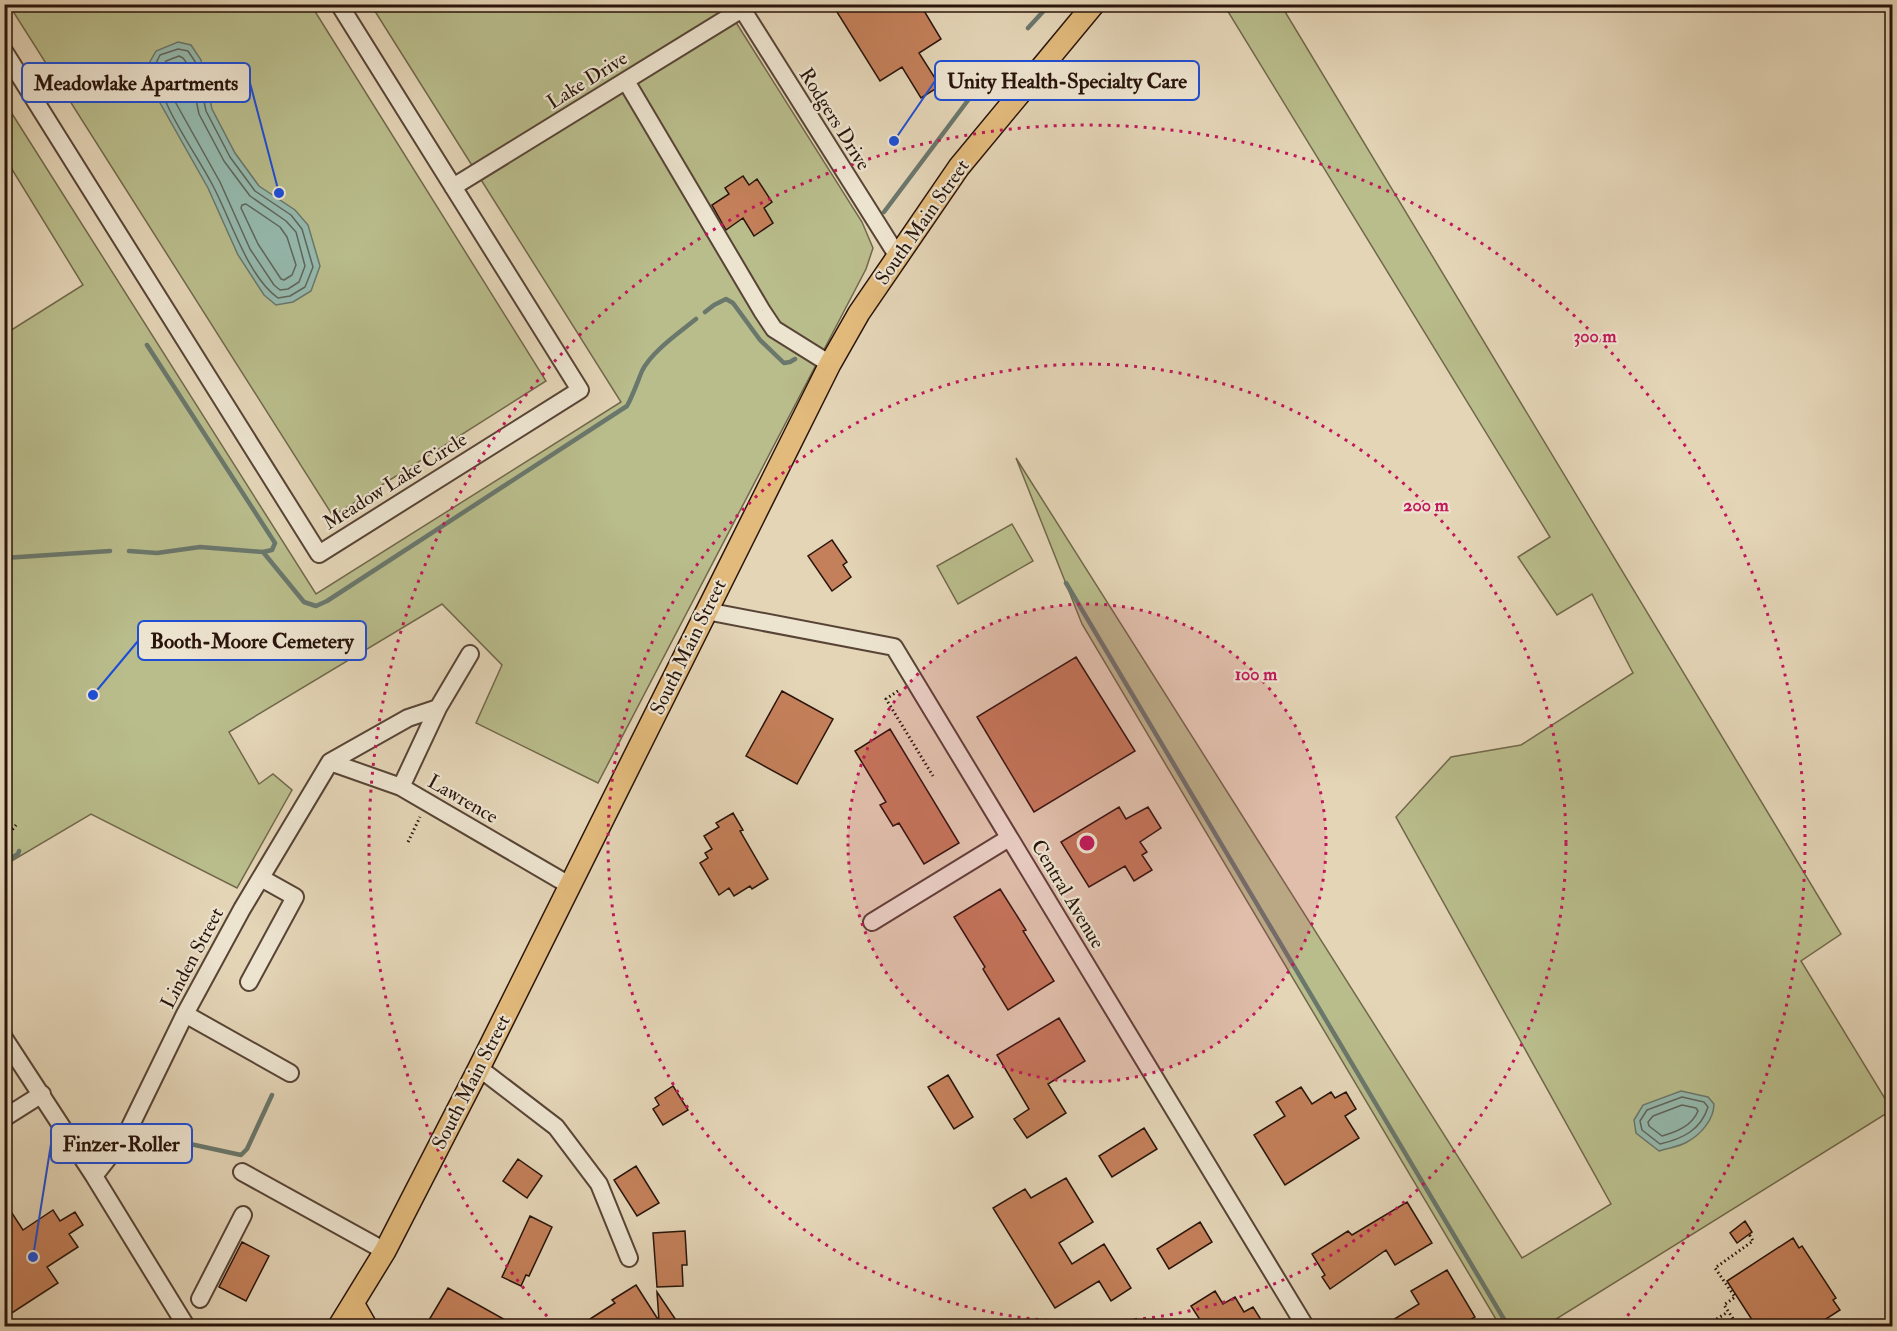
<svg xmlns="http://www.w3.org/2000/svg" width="1897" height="1331" font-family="'IM FELL Double Pica',serif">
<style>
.green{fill:#b9bc8b;stroke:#71684b;stroke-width:1.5}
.water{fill:#95b9ad;stroke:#6a776c;stroke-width:1.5}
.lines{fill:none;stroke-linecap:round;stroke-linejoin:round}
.shore{stroke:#5f665c;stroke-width:1.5}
.stream{stroke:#6a776c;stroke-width:4.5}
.building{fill:#c4805a;stroke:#29140b;stroke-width:1.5}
.minor-casing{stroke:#584436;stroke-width:20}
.major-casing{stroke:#29140b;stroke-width:24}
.path{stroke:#29140b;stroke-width:3;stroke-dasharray:1.5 3;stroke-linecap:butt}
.minor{stroke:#ede4d0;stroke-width:16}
.major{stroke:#e2ba7c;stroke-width:21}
.ring{fill:none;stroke:#c2185b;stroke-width:3;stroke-dasharray:3 6}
.labels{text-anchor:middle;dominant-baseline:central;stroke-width:4.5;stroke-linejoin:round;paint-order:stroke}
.street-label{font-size:20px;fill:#29140b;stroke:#ede4d0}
.centre{fill:#c2185b;stroke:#ede4d0;stroke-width:3}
.ring-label{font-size:18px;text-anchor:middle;font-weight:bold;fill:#c2185b;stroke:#ede4d0;stroke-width:4.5;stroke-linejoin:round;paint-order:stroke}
.leader{fill:none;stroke:#1d4ed8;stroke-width:2}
.callout-dot{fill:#1d4ed8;stroke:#ede4d0;stroke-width:2}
.callout{fill:#ede4d0;stroke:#1d4ed8;stroke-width:2}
.callout-label{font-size:21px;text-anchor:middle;font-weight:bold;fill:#29140b}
</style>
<rect width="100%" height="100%" fill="#e4d5b7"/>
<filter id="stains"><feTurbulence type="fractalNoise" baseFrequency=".00333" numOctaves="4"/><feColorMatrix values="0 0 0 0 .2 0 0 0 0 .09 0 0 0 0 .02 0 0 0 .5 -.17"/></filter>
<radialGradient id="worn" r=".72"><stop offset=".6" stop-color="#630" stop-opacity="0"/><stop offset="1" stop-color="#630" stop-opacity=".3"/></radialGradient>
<!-- green -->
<path class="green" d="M9 5H311L546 381 333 516Z
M371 5H725L862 222 873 248 866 269 598 783 476 723 502 665 442 604 229 732 259 784 273 774 292 790 237 888 91 814 5 865V334L83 285 5 158 4 101 316 594 621 402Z
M1224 5H1281L1841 934 1801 961 1892 1110 1545 1326H1500L1082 624 1016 458 1522 1258 1611 1204 1396 817 1451 757 1521 745 1633 673 1592 594 1557 615 1518 557 1550 537Z
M1012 524 1033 561 958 604 937 566Z"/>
<!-- water -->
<path class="water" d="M178 42 191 45 201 60 212 109 235 153 259 186 295 210 308 225 320 266 311 291 293 302 276 305 264 295 238 255 208 188 155 94 148 65 156 51Z
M1681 1091 1708 1097 1714 1104C1714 1120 1700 1135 1687 1142 1679 1147 1667 1148 1659 1151L1636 1133 1634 1120 1643 1105Z"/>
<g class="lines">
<!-- shore -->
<path class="shore" d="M178 49 188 51 196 63 206 111 230 157 255 191 291 215 302 229 313 267 305 287 290 296 278 298C247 276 230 217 212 184 194 150 158 102 155 65L160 55Z
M179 56 183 58 189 66 199 114 224 161 250 196 286 221 296 232 305 266 299 282 288 289 280 290 274 285 250 249 220 182 168 89 162 66 166 61Z
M178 67 180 70 185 89 182 93C175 89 172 76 174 68Z
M242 205 246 204 280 227 287 237 296 265 292 275 284 280 281 279 258 244 241 208Z
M1682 1097 1704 1102 1708 1107C1701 1130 1682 1139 1660 1144L1642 1130 1640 1121 1647 1110Z
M1682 1105 1696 1108 1698 1111C1692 1126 1676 1132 1662 1136L1649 1126 1648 1122 1653 1116Z"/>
<!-- stream -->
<path class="stream" d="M1028 28 1050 4
M884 212 987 75
M705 312 714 305 726 299 733 303 760 340 784 363 790 362 795 359
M129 551 157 553 200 547 263 552 272 550 275 543 147 345
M263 552 304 602 316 606 327 601 627 406C633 395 637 383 642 371 651 352 680 332 696 319
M4 558 110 551
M1066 583 1508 1326
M4 862 18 854 19 851
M153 1133 181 1142 241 1155 247 1149 272 1095"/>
</g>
<!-- building -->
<path class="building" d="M832 4H920L941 39 919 53 940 86 921 98 902 67 880 81Z
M743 176 749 185 757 179 772 202 764 208 773 223 754 236 743 218 726 230 712 205 729 194 725 188Z
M832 540 847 562 843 565 851 577 832 591 808 556Z
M1076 657 1135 751 1034 812 977 717Z
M782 691 833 719 797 784 746 756Z
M890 729 959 843 924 864 899 823 893 826 880 805 886 802 855 751Z
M1119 807 1126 819 1148 807 1161 828 1140 842 1147 852 1142 855 1152 870 1134 881 1125 866 1089 887 1061 842Z
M733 813 743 830 740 831 768 879 752 889 750 886 734 896 729 888 719 895 700 863 708 858 705 853 712 849 704 836 719 827 716 823Z
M1000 889 1026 930 1023 931 1054 981 1008 1010 983 969 985 967 954 917Z
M1059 1018 1085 1061 1048 1084 1066 1113 1027 1138 1014 1119 1029 1109 997 1055Z
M948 1075 973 1117 954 1129 928 1087Z
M673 1086 688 1110 663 1125 653 1109 659 1105 655 1098Z
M1301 1087 1312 1104 1331 1092 1335 1098 1346 1092 1356 1109 1345 1116 1359 1138 1285 1185 1254 1135 1285 1116 1276 1102Z
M1144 1128 1157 1149 1112 1177 1099 1156Z
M518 1159 542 1176 527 1198 503 1181Z
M636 1166 659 1203 637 1216 614 1180Z
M1066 1178 1093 1222 1059 1243 1072 1264 1104 1244 1131 1288 1111 1301 1099 1281 1055 1308 993 1208 1025 1189 1031 1198Z
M4 1201 23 1230 53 1210 60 1221 75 1212 83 1225 69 1234 78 1247 47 1267 58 1283 4 1318Z
M1407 1202 1432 1243 1395 1265 1386 1250 1330 1289 1322 1277 1325 1275 1312 1254 1348 1231 1352 1235Z
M530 1216 552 1227 529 1276 526 1275 521 1286 502 1277Z
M1745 1221 1752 1232 1737 1243 1730 1233Z
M1200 1222 1212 1242 1169 1269 1157 1249Z
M685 1231 687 1265H682L683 1286 657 1287 653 1233Z
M1793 1238 1799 1248 1802 1246 1836 1298 1833 1300 1840 1310 1815 1326H1756L1727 1281Z
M242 1242 269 1256 246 1301 219 1287Z
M1447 1270 1475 1317 1459 1326H1383L1419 1304 1411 1291Z
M636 1285 659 1321 657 1292 680 1326H579L615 1303 612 1300Z
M448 1288 516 1326H440L429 1320Z
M1215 1291 1223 1304 1235 1297 1244 1312 1253 1307 1265 1326H1204L1191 1306Z"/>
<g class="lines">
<defs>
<path id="minor" d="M739 4 897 255
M4 51 319 554 580 390 339 4
M626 81 762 311 774 329 830 364
M453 187 742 9
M706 611 894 647 1305 1326
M330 762 401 787 569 885
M401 787 438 708 470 654
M872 922 1009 838
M249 982 295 897 261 878
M185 1014 290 1073
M4 1038 94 1176 186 1326
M479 1068 556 1127 599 1184 629 1258
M4 1118 42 1094
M242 1172 385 1251
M94 1176 126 1135 185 1014 242 909 330 762 408 718 438 708
M200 1299 243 1215"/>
<path id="major" d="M354 1305 366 1326
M339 1326 385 1251 479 1068 830 364 859 313 959 167 1094 4"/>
</defs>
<!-- minor casing -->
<use href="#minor" class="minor-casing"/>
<!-- major casing -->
<use href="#major" class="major-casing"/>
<!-- path -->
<path class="path" d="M898 691 886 699 933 776
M4 840 16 825
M408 842 420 817
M1705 1326 1728 1312
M1738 1326 1724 1305 1735 1297 1715 1268 1753 1241 1749 1234"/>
<!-- minor -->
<use href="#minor" class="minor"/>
<!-- major -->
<use href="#major" class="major"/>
</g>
<!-- distance rings -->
<circle cx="1087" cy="843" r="239" fill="#c2185b" fill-opacity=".12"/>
<g class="ring">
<circle cx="1087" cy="843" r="239"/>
<circle cx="1087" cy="843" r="479"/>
<path d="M553 1323A718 718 0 1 1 1621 1323"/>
</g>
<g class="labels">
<!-- street labels -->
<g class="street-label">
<text transform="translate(587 80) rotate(-32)">Lake Drive</text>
<text transform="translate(835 119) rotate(58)">Rodgers Drive</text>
<text transform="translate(922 222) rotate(-55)">South Main Street</text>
<text transform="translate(395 481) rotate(-32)">Meadow Lake Circle</text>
<text transform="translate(688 647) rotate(-64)">South Main Street</text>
<text transform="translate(463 799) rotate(30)">Lawrence</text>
<text transform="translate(1068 894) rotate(59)">Central Avenue</text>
<text transform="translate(192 958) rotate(-62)">Linden Street</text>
<text transform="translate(471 1082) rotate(-63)">South Main Street</text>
</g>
</g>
<circle cx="1087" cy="843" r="9" class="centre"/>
<g class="ring-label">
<text x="1595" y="342">300 m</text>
<text x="1426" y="511">200 m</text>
<text x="1256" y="680">100 m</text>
</g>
<!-- callouts -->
<path class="leader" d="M894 141L935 81M279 193L250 83M93 695L138 641M33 1257L51 1144"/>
<g class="callout-dot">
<circle cx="894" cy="141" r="6"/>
<circle cx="279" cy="193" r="6"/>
<circle cx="93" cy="695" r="6"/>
<circle cx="33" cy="1257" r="6"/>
</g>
<g class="callout">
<rect x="935" y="61" width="264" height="39" rx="6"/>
<rect x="22" y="63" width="228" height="39" rx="6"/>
<rect x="138" y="621" width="228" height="39" rx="6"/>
<rect x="51" y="1124" width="141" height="39" rx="6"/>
</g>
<g class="callout-label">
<text x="1067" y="88">Unity Health-Specialty Care</text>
<text x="136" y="90">Meadowlake Apartments</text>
<text x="252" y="648">Booth-Moore Cemetery</text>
<text x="121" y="1151">Finzer-Roller</text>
</g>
<!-- margin -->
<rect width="1897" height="1331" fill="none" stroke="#e4d5b7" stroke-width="24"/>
<rect x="6" y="6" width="1885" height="1319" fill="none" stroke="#29140b" stroke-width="3"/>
<rect x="12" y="12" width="1873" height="1307" fill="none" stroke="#29140b" stroke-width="1.5"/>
<rect width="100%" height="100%" filter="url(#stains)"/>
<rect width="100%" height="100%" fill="url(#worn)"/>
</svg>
